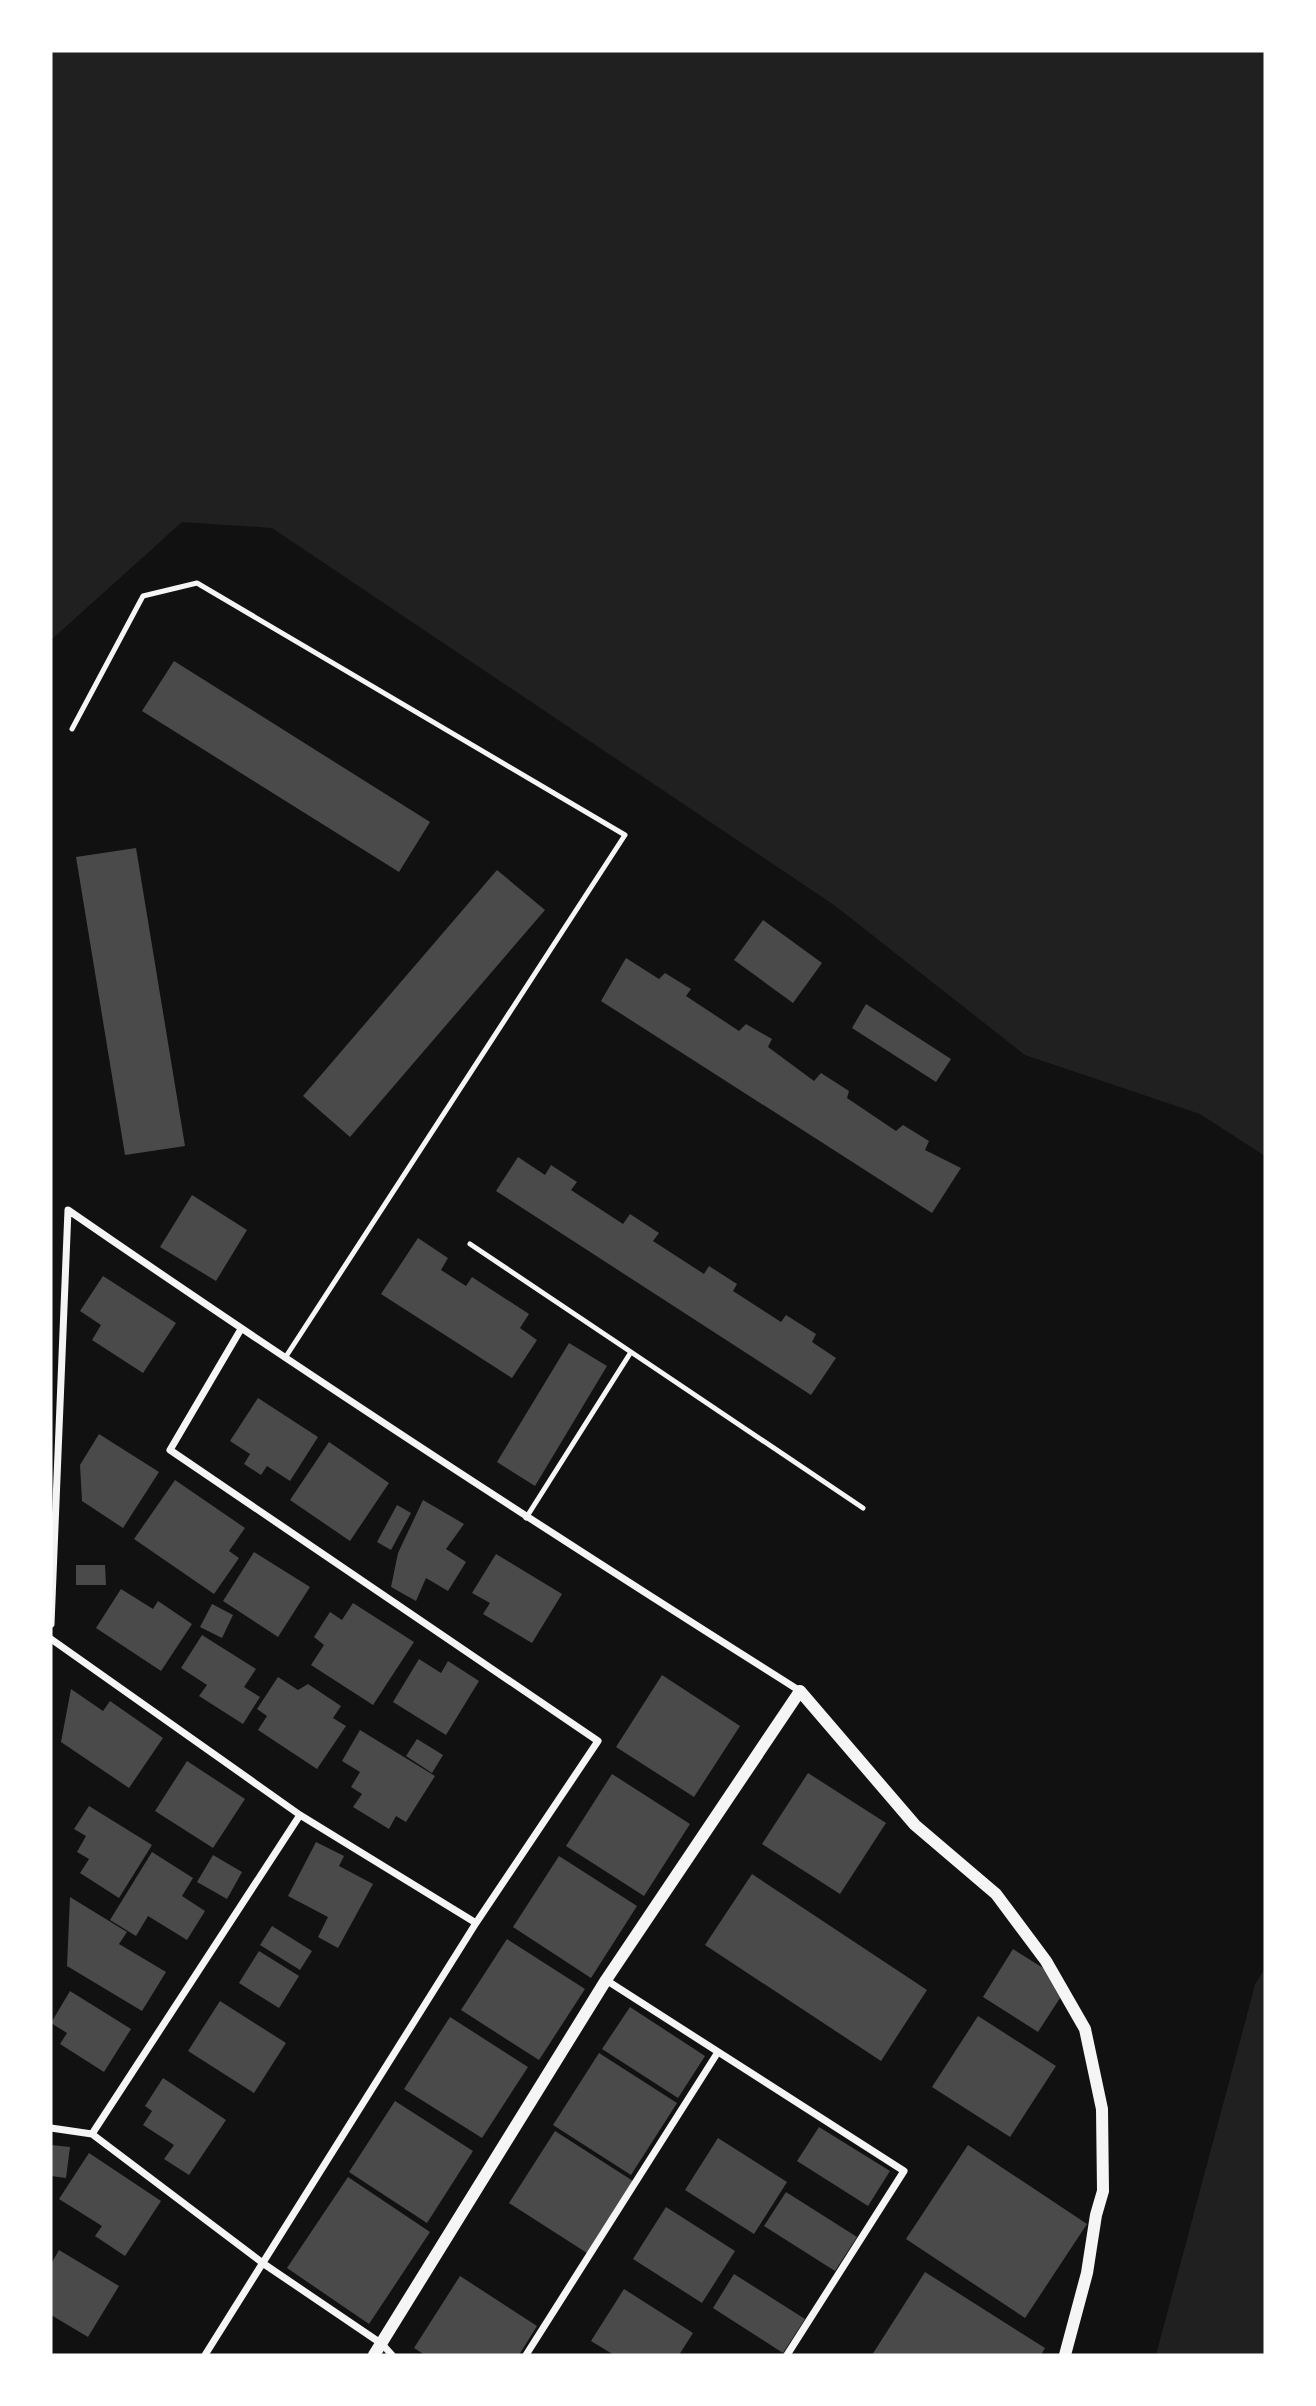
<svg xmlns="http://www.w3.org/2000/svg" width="1316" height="2406" font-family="'Fira Sans Condensed',sans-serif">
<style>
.green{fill:#202020}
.building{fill:#4a4a4a}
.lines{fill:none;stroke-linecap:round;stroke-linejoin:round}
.service{stroke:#f5f5f5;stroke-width:5}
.minor{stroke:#f5f5f5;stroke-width:7}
.tertiary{stroke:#f5f5f5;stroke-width:12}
</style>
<rect width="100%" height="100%" fill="#111"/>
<!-- green -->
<path class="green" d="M51 51H1265V1156L1200 1114 1025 1055 834 905 272 528 182 522 51 640Z
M1265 1968V2355H1156L1255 1985Z"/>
<!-- building -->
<path class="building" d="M174 661 430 822 399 872 142 711Z
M136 848 185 1146 125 1155 76 857Z
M497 870 545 910 350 1137 303 1096Z
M763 920 822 963 793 1003 734 960Z
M626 958 659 979 665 973 691 989 686 996 739 1031 746 1024 772 1039 768 1047 814 1081 821 1073 849 1091 847 1098 896 1131 903 1125 929 1141 925 1150 961 1168 932 1213 601 1001Z
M866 1004 951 1059 936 1082 852 1028Z
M518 1157 545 1175 551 1165 577 1182 571 1190 623 1224 630 1214 659 1233 653 1241 704 1274 709 1266 737 1284 733 1291 781 1322 786 1315 816 1334 812 1342 836 1358 811 1395 496 1191Z
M192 1195 247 1230 216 1281 160 1247Z
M418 1238 448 1258 441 1270 466 1286 472 1277 529 1314 520 1328 537 1340 512 1378 381 1294Z
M103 1276 176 1323 143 1373 92 1340 101 1325 80 1311Z
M569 1343 607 1366 535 1486 497 1462Z
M258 1398 318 1437 290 1481 267 1466 261 1475 244 1464 250 1454 230 1441Z
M99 1434 159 1472 123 1528 82 1501 80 1465Z
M329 1442 389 1483 350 1541 290 1500Z
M175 1480 245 1528 229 1551 239 1558 214 1594 134 1539Z
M423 1500 464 1524 446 1549 466 1562 448 1591 426 1578 416 1601 391 1587 398 1553Z
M397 1505 411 1513 391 1550 377 1542Z
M254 1552 310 1587 278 1637 223 1601Z
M496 1554 562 1594 532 1643 483 1614 490 1603 472 1593Z
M76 1565H105L106 1585H76Z
M121 1589 153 1609 158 1601 192 1624 161 1671 96 1628Z
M353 1603 414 1642 373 1705 311 1665 324 1645 314 1637 330 1612 342 1620Z
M212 1604 233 1615 222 1638 200 1627Z
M202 1635 256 1669 244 1687 260 1697 243 1724 199 1696 207 1685 181 1668Z
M419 1659 441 1673 448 1661 479 1681 446 1735 393 1702Z
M662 1675 740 1726 694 1797 616 1747Z
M278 1677 298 1690 308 1684 341 1706 333 1718 346 1726 317 1769 258 1730 267 1716 257 1709Z
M71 1689 103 1711 110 1701 163 1738 129 1788 61 1742Z
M360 1730 435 1776 406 1822 396 1816 389 1829 353 1807 362 1794 351 1787 360 1772 342 1761Z
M417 1739 443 1755 432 1773 406 1756Z
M187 1761 245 1799 213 1848 155 1811Z
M808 1773 886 1823 840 1894 762 1844Z
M612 1774 690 1824 644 1896 566 1846Z
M89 1806 152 1845 119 1898 80 1873 89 1859 77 1852 86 1836 74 1829Z
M316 1842 344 1856 339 1866 373 1884 338 1948 318 1937 328 1917 288 1896Z
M152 1852 193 1878 182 1896 205 1911 187 1940 148 1916 136 1936 110 1920Z
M213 1855 242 1872 227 1899 197 1882Z
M559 1856 637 1906 591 1978 513 1927Z
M752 1874 927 1990 881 2061 705 1945Z
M70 1897 127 1932 119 1944 166 1972 142 2011 67 1966Z
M272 1926 312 1951 300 1970 260 1945Z
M507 1939 585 1989 539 2060 461 2010Z
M1013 1949 1043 1968 1060 1998 1038 2032 983 1997Z
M259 1951 299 1976 279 2008 239 1983Z
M70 1991 131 2029 104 2072 60 2044 67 2033 51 2023Z
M220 2001 286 2043 254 2093 188 2051Z
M630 2007 705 2056 678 2098 602 2049Z
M978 2016 1056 2066 1010 2137 932 2087Z
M450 2017 528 2067 482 2138 404 2089Z
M599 2053 677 2103 631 2175 553 2125Z
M163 2078 226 2120 189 2175 164 2159 174 2145 143 2125 152 2111 145 2106Z
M395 2101 473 2151 427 2223 349 2172Z
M819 2127 890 2171 868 2206 797 2161Z
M555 2131 633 2181 587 2253 509 2203Z
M718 2138 787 2182 754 2234 685 2190Z
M51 2145 70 2147 66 2178 51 2176Z
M968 2145 1087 2224 1025 2318 906 2239Z
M89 2153 161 2201 125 2256 95 2236 102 2226 59 2199Z
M348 2177 430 2232 369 2324 287 2268Z
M786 2192 857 2237 835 2271 764 2226Z
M666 2207 735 2251 702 2303 633 2259Z
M59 2250 119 2286 88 2337 51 2315V2264Z
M925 2272 1045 2348 1041 2355H872Z
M734 2274 805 2319 783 2353 713 2308Z
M460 2276 537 2326 519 2355H425L414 2348Z
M624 2289 693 2333 679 2355H614L591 2341Z"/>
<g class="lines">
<!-- service -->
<path class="service" d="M72 729 143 596 197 583 625 835 285 1358
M470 1244 631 1352
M526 1518 631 1352 863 1508"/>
<!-- minor -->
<path class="minor" d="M51 1624 68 1210C308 1376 553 1535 800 1691
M51 1639 300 1815 476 1923
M606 1980 904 2171 787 2355
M51 2128 92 2134 300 1815
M92 2134 264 2264 382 2344 392 2355
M205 2355 476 1923 598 1741 170 1450 241 1329
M526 2355 718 2052"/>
<!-- tertiary -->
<path class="tertiary" d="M374 2355 606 1980 800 1691 915 1825 996 1894 1046 1961 1085 2029 1102 2109 1103 2191 1096 2215 1087 2273 1065 2355"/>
</g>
<!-- border -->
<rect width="1316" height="2406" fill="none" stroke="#ffffff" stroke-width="105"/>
</svg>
